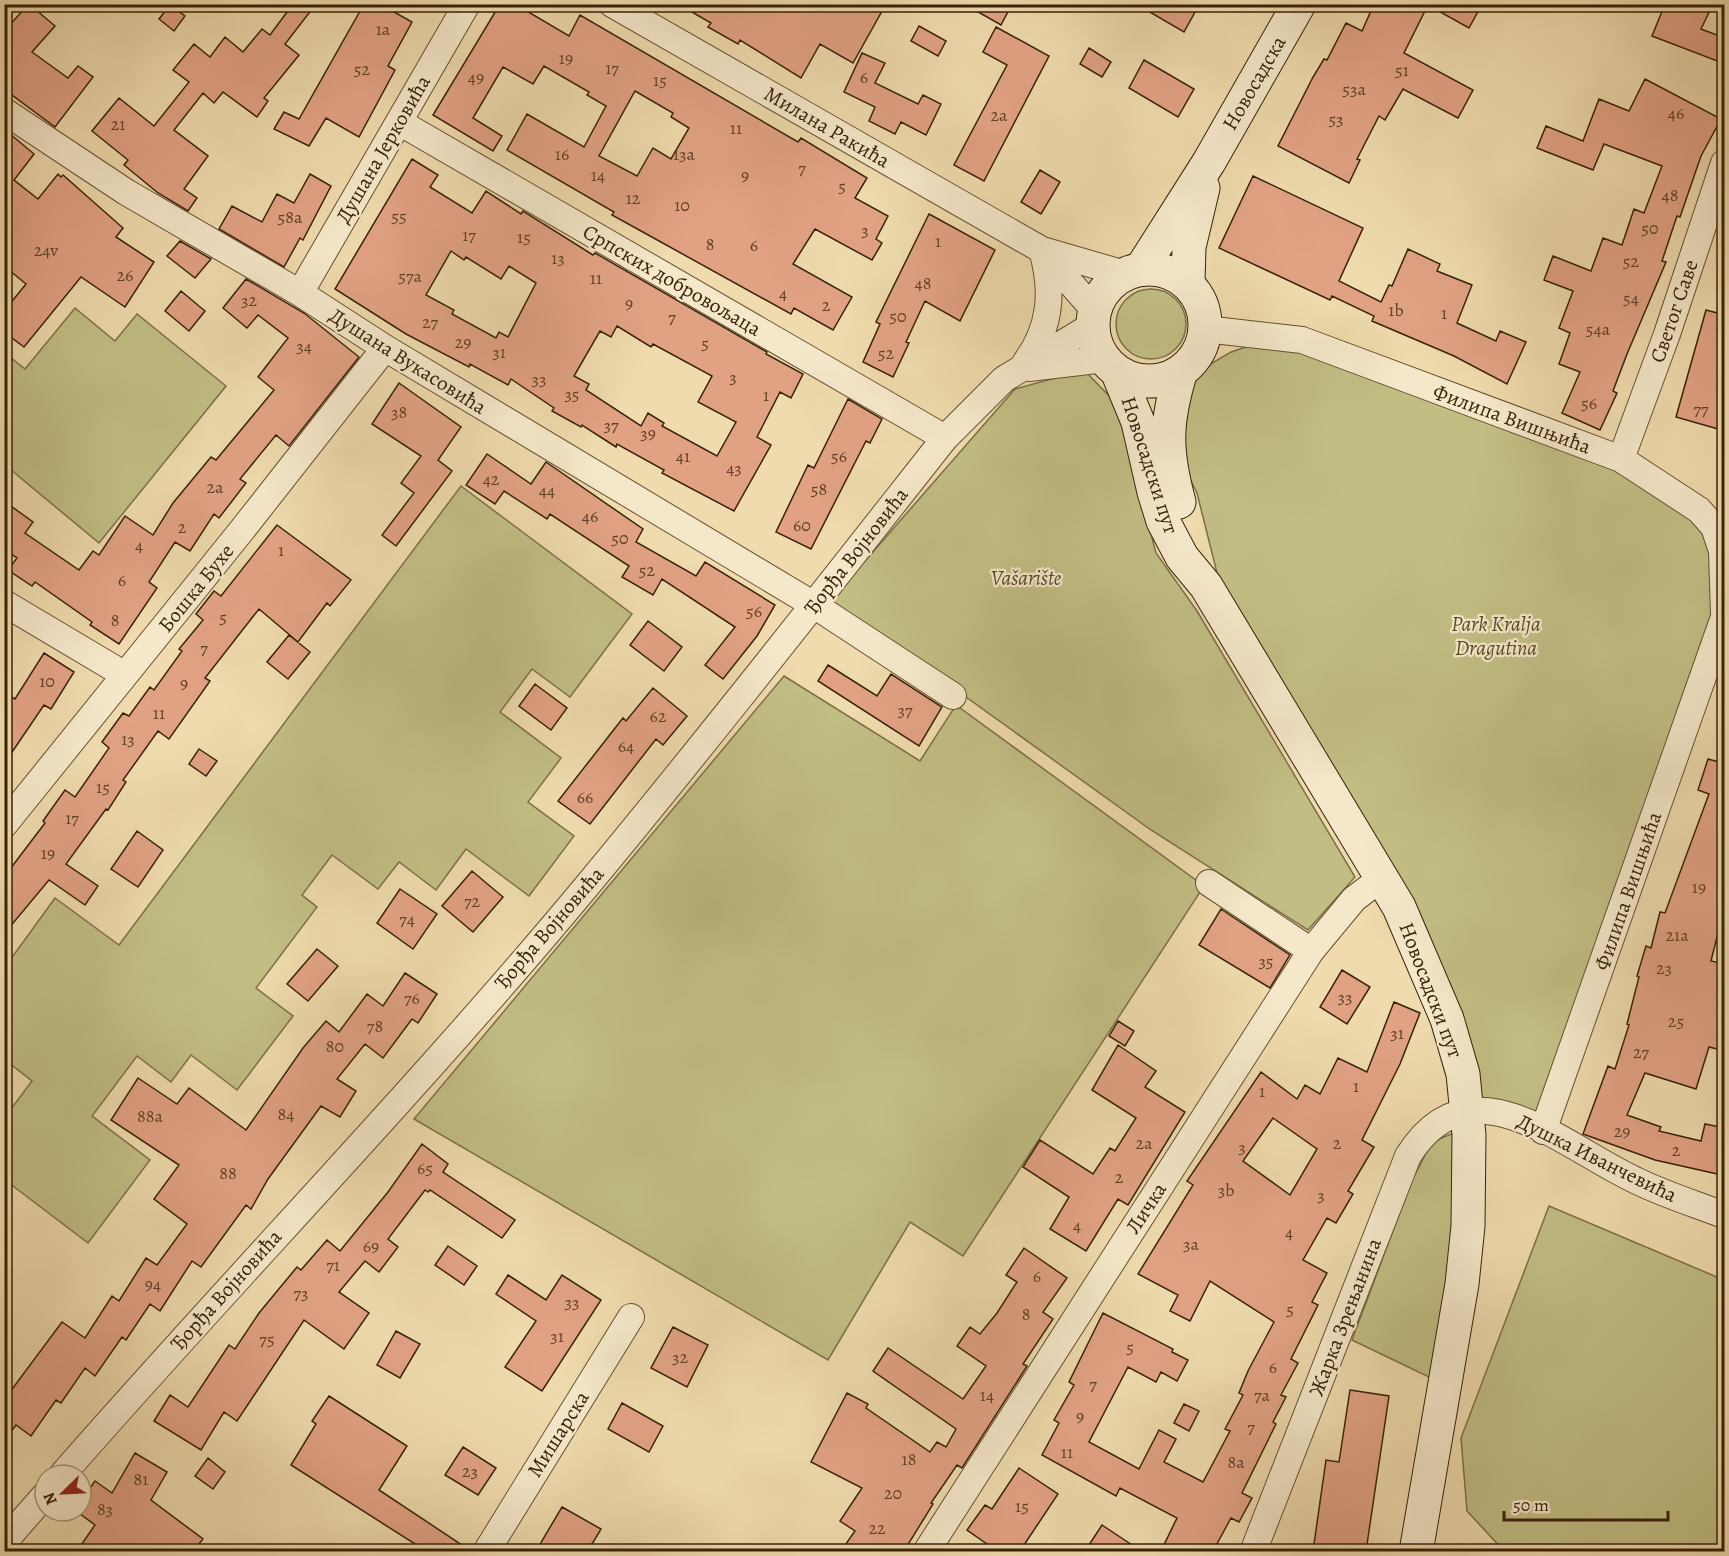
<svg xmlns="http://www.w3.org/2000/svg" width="1729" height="1556" font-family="Alegreya,serif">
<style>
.green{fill:#c1be84;stroke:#7c7046;stroke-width:1.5}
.building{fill:#e1a284;stroke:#382208;stroke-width:1.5;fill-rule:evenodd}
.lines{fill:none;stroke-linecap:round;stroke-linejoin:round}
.minor-casing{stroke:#665031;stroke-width:28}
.secondary-casing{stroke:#382208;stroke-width:35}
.minor{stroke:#f5e8ca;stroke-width:26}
.secondary{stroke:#f5e8ca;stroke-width:33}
.labels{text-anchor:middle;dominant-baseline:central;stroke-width:4.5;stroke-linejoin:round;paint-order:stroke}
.number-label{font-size:18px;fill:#624227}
.street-label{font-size:21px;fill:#382208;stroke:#f5e8ca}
.park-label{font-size:21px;font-style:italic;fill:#5a4927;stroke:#f5e8ca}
</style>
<rect width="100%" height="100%" fill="#efdbad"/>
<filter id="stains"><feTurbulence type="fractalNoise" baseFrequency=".00333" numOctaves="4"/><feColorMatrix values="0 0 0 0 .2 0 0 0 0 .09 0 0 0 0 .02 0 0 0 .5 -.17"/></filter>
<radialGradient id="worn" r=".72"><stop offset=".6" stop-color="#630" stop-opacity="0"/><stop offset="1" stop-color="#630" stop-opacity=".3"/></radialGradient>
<!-- green -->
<path class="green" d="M1116 324a35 35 0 1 1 70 0a35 35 0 1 1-70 0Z
M75 308 115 341 137 314 226 386 99 543 5 465V353L25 369Z
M1302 340 1621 459 1714 527 1724 617 1543 1131 1468 1110 1447 990 1218 577 1197 493 1180 459 1183 423 1194 379 1212 363 1231 352 1258 343Z
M1084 370 1116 403 1156 553 1197 611 1355 877 1308 930 1151 830 831 600 1015 389Z
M461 486 632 614 570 697 532 669 500 712 561 758 528 802 574 836 529 896 466 849 436 890 399 862 378 889 332 855 302 895 317 907 256 988 293 1016 237 1090 191 1055 171 1082 137 1056 92 1116 150 1160 88 1243 5 1180V1117L32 1081 5 1060V967L55 898 119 945Z
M784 676 920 761 956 705 1204 886 963 1256 910 1222 828 1360 414 1119Z
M1456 1132 1453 1234 1433 1379 1352 1340 1412 1180 1432 1142Z
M1549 1206 1724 1280V1551H1504L1467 1511 1461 1438Z"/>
<!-- building -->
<path class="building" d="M29 4 55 26 32 52 68 78 78 66 93 77 55 127 4 89V31Z
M293 4H316L285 44 299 55 264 98 268 101 257 117 223 92 214 103 203 93 174 130 208 156 184 189 197 198 188 211 158 193 124 165 128 160 92 131 119 98 154 126 189 82 173 70 194 44 210 57 225 37 243 52 262 29 270 35Z
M364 4H380L412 22 388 66 395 70 359 137 326 118 309 146 274 129 284 112 299 119Z
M500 4H515L569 36 580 15 798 142 801 138 867 178 855 198 888 216 876 239 882 243 872 260 815 229 793 264 852 297 833 330 794 308 791 314 641 231 612 215 614 212 507 150 527 114 584 147 606 106 587 95 589 92 544 66 533 84 503 67 473 118 502 136 493 151 433 115ZM635 91 673 113 671 117 689 128 671 159 653 148 637 176 599 156Z
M678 4H837L848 11 852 4H886L853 63 820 44 801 78 740 40 738 44 708 27 711 23Z
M964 4H1012L1001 25Z
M1136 4H1182L1195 12 1184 32Z
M1374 4H1482L1469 28 1428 5 1404 53 1473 90 1458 118 1403 89 1385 120 1379 116 1357 159 1360 160 1349 183 1278 146 1313 77 1324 59 1327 60 1346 23 1362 31Z
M1665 4H1713L1701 29 1725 38V64L1652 36Z
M170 5 185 16 174 31 159 19Z
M919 26 946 41 938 56 911 41Z
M996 27 1049 56 984 181 954 165 1007 65 983 52Z
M1089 48 1111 62 1102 77 1080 64Z
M862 53 885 63 875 83 918 104 923 95 941 104 926 135 901 122 895 134 869 121 875 107 844 92Z
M1144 60 1194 89 1178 117 1129 88Z
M1645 79 1721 119 1701 156 1680 217 1677 216 1662 261 1666 262 1627 354 1613 391 1617 393 1600 430 1562 413 1580 372 1559 364 1570 333 1559 328 1573 291 1544 280 1553 256 1591 271 1603 238 1622 245 1634 209 1644 213 1662 166 1604 144 1593 170 1537 148 1546 126 1583 141 1599 99 1629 111Z
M4 129 34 154 14 180 38 199 58 174 61 177 63 175 123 228 116 237 154 262 125 307 81 277 24 347 4 332V311L26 284 4 266Z
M412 159 438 175 430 187 472 213 486 191 521 214 523 211 593 255 595 253 767 352 766 354 803 374 791 398 780 392 757 437 771 445 734 511 662 473 664 470 617 444 616 447 582 425 581 427 552 411 554 408 511 379 508 385 470 364 469 367 406 334 335 289ZM451 251 464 260 466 257 501 279 509 266 536 283 508 337 499 332 496 338 452 314 454 310 426 295ZM617 326 651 347 653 344 712 376 698 402 736 422 717 456 662 426 664 423 648 413 641 426 586 390 589 384 574 376 600 331 611 337Z
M1040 170 1060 182 1041 214 1021 202Z
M310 174 331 186 303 240 300 238 284 267 219 229 232 206 262 222 277 194 294 203Z
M1253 176 1363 228 1339 281 1381 302 1389 285 1392 286 1408 249 1440 264 1437 271 1472 285 1457 323 1496 341 1500 331 1526 342 1507 384 1454 356 1372 321 1374 316 1332 296 1330 300 1219 248Z
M929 214 995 250 960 321 925 301 906 342 909 343 893 377 863 362 880 324 876 322Z
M180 241 211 259 195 278 167 256Z
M246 279 304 313 359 357 289 446 276 435 240 479 246 483 219 518 214 514 190 551 175 542 149 582 157 588 119 644 90 625 92 622 35 582 32 586 8 570 17 558 4 549V501L33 522 25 533 79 570 93 551 99 555 125 516 153 535 173 503 211 457 216 460 274 390 258 377 288 338 258 315 247 328 223 308Z
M181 291 205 311 189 331 165 311Z
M1706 310 1725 315V431L1676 417Z
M399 383 461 427 438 460 452 471 396 546 382 535 414 493 401 483 421 456 372 424Z
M848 399 882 419 870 443 866 441 811 549 776 532 808 465 814 468Z
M487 454 531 484 546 462 643 529 636 542 696 576 705 562 775 605 757 636 723 679 705 665 735 627 662 579 653 595 622 577 629 566 550 514 547 519 504 491 495 504 466 485Z
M277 525 351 580 330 606 327 603 298 642 259 609 205 678 210 681 169 739 158 731 123 780 126 782 108 810 106 809 66 864 98 886 85 905 49 880 4 934V877L45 823 43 821 65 790 75 797 109 748 102 742 123 713 129 716 150 687 154 690 182 651 179 649 203 620 196 614 214 591 221 596Z
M648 621 682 647 664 671 630 645Z
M289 635 310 652 288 679 267 662Z
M44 653 74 672 51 709 44 705 4 764V693L15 699Z
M828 665 877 696 891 674 942 707 919 746 818 681Z
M535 684 567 708 551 730 519 706Z
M653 688 687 716 663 745 656 739 590 824 558 801 623 718 626 721Z
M199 749 217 761 206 776 189 764Z
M1721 756 1725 757V918L1722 917 1711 961 1725 964V1051L1709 1047 1696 1089 1645 1073 1627 1115 1661 1127 1659 1131 1701 1141 1705 1124 1725 1128 1722 1175 1655 1160 1583 1134 1608 1066 1615 1069 1629 1025 1627 1024 1639 977 1637 976 1646 946 1651 948 1660 912 1665 913 1709 794 1698 790 1708 759 1719 762Z
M137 831 163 850 138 887 111 869Z
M472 871 503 897 473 932 442 906Z
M400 889 437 914 413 949 377 923Z
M1221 909 1290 955 1270 988 1199 945Z
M317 949 338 966 308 1001 287 984Z
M1342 970 1370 987 1347 1024 1320 1007Z
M405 973 437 994 418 1023 412 1019 383 1058 365 1044 337 1079 356 1091 340 1117 321 1106 268 1179 251 1209 246 1205 201 1267 192 1261 160 1311 150 1304 126 1340 122 1337 95 1376 85 1368 61 1403 56 1400 31 1436 16 1425 4 1441V1400L62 1322 85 1338 112 1296 119 1301 146 1258 157 1265 187 1224 154 1199 179 1165 111 1120 138 1078 177 1104 189 1088 246 1130 303 1048 326 1021 339 1032 367 994 383 1006Z
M1394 1002 1420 1013 1400 1064 1362 1140 1374 1147 1348 1191 1353 1194 1336 1223 1327 1218 1303 1260 1327 1273 1312 1302 1318 1305 1291 1359 1298 1363 1281 1395 1286 1397 1273 1422 1276 1424 1242 1493 1252 1498 1239 1522 1231 1518 1213 1551H1161L1177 1518 1120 1488 1116 1496 1042 1455 1059 1423 1054 1420 1074 1385 1069 1382 1103 1313 1173 1349 1172 1352 1188 1360 1177 1381 1161 1372 1156 1382 1128 1367 1089 1442 1139 1469 1159 1430 1176 1439 1164 1462 1203 1482 1230 1431 1225 1429 1243 1395 1239 1393 1248 1371 1274 1322 1210 1281 1190 1321 1170 1311 1178 1295 1138 1274 1193 1185 1187 1181 1261 1072 1297 1099 1305 1085 1320 1094 1338 1058 1367 1072ZM1273 1118 1317 1149 1290 1195 1243 1161Z
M1118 1021 1134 1031 1125 1046 1109 1036Z
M1118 1045 1156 1071 1145 1087 1185 1112 1128 1205 1118 1199 1086 1251 1050 1229 1069 1197 1023 1167 1040 1140 1093 1174 1110 1148 1115 1151 1136 1118 1092 1090Z
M422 1144 448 1164 443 1172 515 1220 502 1238 430 1190 428 1192 425 1190 388 1239 398 1247 379 1272 365 1261 339 1292 369 1313 344 1349 304 1320 237 1421 224 1412 201 1450 154 1421 170 1395 188 1407 229 1345 235 1349 259 1313 297 1267 301 1270 327 1240 340 1251 388 1192Z
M448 1246 477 1266 464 1285 435 1265Z
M1024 1248 1067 1278 1043 1312 1053 1319 1023 1364 1027 1366 962 1468 957 1465 931 1503 933 1504 904 1551H841L855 1531 840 1521 862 1488 811 1462 847 1393 868 1404 866 1408 930 1452 937 1442 946 1447 956 1429 873 1371 888 1348 963 1399 986 1366 957 1346 970 1327 980 1334 997 1313 1017 1282 1006 1275Z
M508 1275 546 1300 562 1275 601 1300 542 1391 505 1367 536 1321 496 1294Z
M673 1327 708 1345 687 1387 651 1368Z
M396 1331 420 1344 400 1378 377 1365Z
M1350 1390 1389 1396 1366 1551H1313L1326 1460 1339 1462Z
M329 1396 407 1446 379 1490 471 1551H426L291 1465 316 1424 312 1421Z
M622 1403 663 1426 649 1452 608 1429Z
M1184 1404 1199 1411 1189 1431 1174 1423Z
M463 1447 496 1468 478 1495 445 1475Z
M135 1453 167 1472 151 1500 203 1539 193 1551H77L95 1525 76 1511H81V1501L95 1481 112 1493Z
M208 1458 225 1472 213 1489 195 1476Z
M1019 1468 1058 1494 1020 1551H997L967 1530 985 1505 992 1509Z
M562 1507 601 1529 588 1551H536Z
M1102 1525 1141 1551H1085Z"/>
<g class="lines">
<defs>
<path id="minor" d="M612 4 1042 250 1125 274
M4 111 126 192 300 293 385 348 814 605 953 696
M399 122 945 438
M1044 253 1095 311
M300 293 467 4
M1205 329 1302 340 1621 459 1699 510 1714 527 1722 551 1724 615
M1025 363C1051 328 1054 291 1042 250
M1029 368 1105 359
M1621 459 1667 334 1724 163
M4 603 125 675
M4 825 242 530 385 348
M1209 883 1311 951
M1543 1131 1724 617
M62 1475C235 1277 418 1089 586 887 708 740 826 589 945 438L1004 379 1093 325
M4 1542 45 1495
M486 1552 631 1317
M926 1552 1311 951 1354 899 1383 877
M1253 1552 1408 1156C1470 1057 1562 1146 1635 1180 1663 1194 1695 1204 1724 1215"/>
<path id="secondary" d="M1141 269 1209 162 1299 4
M1093 325a56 56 0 1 1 112 0a56 56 0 1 1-112 0Z
M1188 283 1189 247 1203 188
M1117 371 1138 422 1154 492 1163 521 1182 557 1206 586 1399 907 1447 1019 1463 1074 1469 1135 1468 1226 1462 1284 1416 1552
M1179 502C1165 450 1165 423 1181 371"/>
</defs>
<!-- minor casing -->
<use href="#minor" class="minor-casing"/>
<!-- secondary casing -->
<use href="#secondary" class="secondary-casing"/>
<!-- minor -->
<use href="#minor" class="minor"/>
<!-- secondary -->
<use href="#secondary" class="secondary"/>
</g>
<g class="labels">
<!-- number labels -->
<g class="number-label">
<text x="383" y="29">1a</text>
<text x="566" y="58">19</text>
<text x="612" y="68">17</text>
<text x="362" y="69">52</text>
<text x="1402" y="70">51</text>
<text x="476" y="77">49</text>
<text x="864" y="77">6</text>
<text x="660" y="80">15</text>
<text x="1354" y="89">53a</text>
<text x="1676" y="113">46</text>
<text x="999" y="115">2a</text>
<text x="1336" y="119">53</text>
<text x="118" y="124">21</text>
<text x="736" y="128">11</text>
<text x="562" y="154">16</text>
<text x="684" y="154">13a</text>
<text x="802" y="168">7</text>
<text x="598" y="175">14</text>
<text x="745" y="175">9</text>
<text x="842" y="186">5</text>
<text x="1670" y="195">48</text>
<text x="633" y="198">12</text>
<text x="682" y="205">10</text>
<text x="399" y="216">55</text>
<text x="290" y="217">58a</text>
<text x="1650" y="228">50</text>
<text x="865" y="230">3</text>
<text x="469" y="235">17</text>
<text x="524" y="237">15</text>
<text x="938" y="241">1</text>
<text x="710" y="244">8</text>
<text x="754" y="245">6</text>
<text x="46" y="250">24v</text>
<text x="558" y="258">13</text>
<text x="1631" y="261">52</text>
<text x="125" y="275">26</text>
<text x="410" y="276">57a</text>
<text x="596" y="278">11</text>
<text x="923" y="283">48</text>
<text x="783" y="293">4</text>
<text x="1631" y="298">54</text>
<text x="249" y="300">32</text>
<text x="629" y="303">9</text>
<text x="826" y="305">2</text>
<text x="1396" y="310">1b</text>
<text x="1444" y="313">1</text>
<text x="898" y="316">50</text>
<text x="672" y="317">7</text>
<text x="430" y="322">27</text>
<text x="1598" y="329">54a</text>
<text x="463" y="342">29</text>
<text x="705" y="343">5</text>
<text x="304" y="346">34</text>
<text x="499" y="352">31</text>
<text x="886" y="353">52</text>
<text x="733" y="377">3</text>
<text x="539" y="379">33</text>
<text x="572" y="394">35</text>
<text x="766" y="395">1</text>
<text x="1589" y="403">56</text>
<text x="1701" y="409">77</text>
<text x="399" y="412">38</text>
<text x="611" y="425">37</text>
<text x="648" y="433">39</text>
<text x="683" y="456">41</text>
<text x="839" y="456">56</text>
<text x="734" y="468">43</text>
<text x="491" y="479">42</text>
<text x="215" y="487">2a</text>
<text x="819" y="489">58</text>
<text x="547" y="490">44</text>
<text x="590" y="516">46</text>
<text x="802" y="525">60</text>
<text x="182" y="527">2</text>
<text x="620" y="538">50</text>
<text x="139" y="545">4</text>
<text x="281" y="550">1</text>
<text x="647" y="570">52</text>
<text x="122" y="580">6</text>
<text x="754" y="611">56</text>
<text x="223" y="617">5</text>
<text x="115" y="620">8</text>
<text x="204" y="648">7</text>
<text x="47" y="681">10</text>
<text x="184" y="683">9</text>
<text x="905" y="710">37</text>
<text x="159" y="713">11</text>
<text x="658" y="716">62</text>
<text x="128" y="739">13</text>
<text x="626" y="746">64</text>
<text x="103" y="787">15</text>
<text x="585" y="797">66</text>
<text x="72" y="818">17</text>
<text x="48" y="853">19</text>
<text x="1699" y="887">19</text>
<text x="472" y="901">72</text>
<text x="407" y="919">74</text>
<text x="1677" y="935">21a</text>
<text x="1266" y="961">35</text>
<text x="1664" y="968">23</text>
<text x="1345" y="997">33</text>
<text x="412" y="998">76</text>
<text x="1676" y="1021">25</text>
<text x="375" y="1026">78</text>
<text x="1397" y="1033">31</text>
<text x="335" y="1046">80</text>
<text x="1641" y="1052">27</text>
<text x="1356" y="1086">1</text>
<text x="1262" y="1091">1</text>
<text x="286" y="1114">84</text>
<text x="150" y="1116">88a</text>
<text x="1622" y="1131">29</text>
<text x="1144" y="1143">2a</text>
<text x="1337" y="1143">2</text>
<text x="1242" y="1147">3</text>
<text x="1676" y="1150">2</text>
<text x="425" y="1168">65</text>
<text x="228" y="1173">88</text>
<text x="1119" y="1177">2</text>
<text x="1226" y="1190">3b</text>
<text x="1321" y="1195">3</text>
<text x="1077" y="1225">4</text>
<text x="1289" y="1232">4</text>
<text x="1191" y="1244">3a</text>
<text x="371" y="1246">69</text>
<text x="333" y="1265">71</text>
<text x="1037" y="1276">6</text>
<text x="153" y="1284">94</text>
<text x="301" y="1293">73</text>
<text x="572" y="1302">33</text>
<text x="1290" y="1309">5</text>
<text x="1026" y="1314">8</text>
<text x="557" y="1336">31</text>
<text x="267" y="1339">75</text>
<text x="1130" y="1347">5</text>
<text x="680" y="1357">32</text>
<text x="1273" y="1367">6</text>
<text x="1093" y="1384">7</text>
<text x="987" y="1395">14</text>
<text x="1262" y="1395">7a</text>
<text x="1080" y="1416">9</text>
<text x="1251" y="1427">7</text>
<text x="1067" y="1452">11</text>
<text x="909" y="1459">18</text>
<text x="1236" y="1462">8a</text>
<text x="470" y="1471">23</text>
<text x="141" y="1479">81</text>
<text x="893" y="1493">20</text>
<text x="1022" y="1506">15</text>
<text x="105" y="1509">83</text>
<text x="877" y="1528">22</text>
</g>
<!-- street labels -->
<g class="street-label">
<text transform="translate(1254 83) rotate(-60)">Новосадска</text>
<text transform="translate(827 127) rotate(30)">Милана Ракића</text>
<text transform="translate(383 149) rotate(-60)">Душана Јерковића</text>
<text transform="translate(672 280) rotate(30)">Српских добровољаца</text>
<text transform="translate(1674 311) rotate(-71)">Светог Саве</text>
<text transform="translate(408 361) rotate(32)">Душана Вукасовића</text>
<text transform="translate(1512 419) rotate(20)">Филипа Вишњића</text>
<text transform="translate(1150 465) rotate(72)">Новосадски пут</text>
<text transform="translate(856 551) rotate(-52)">Ђорђа Војновића</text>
<text transform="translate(196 588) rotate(-51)">Бошка Бухе</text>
<text transform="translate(1628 891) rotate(-71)">Филипа Вишњића</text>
<text transform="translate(549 928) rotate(-49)">Ђорђа Војновића</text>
<text transform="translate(1431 990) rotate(69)">Новосадски пут</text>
<text transform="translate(1597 1158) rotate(26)">Душка Иванчевића</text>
<text transform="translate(1146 1208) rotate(-57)">Личка</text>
<text transform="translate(226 1290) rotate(-48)">Ђорђа Војновића</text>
<text transform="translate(1345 1317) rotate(-69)">Жарка Зрењанина</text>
<text transform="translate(558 1434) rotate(-58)">Мишарска</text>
</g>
<!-- park labels -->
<g class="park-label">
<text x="1026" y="578">Vašarište</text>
<text x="1496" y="624">Park Kralja<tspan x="1496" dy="24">Dragutina</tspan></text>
</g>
</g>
<!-- margin -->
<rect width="1729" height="1556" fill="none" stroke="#efdbad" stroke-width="24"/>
<rect x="6" y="6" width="1717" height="1544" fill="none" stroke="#382208" stroke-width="3"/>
<rect x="12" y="12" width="1705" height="1532" fill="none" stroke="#382208" stroke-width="1.5"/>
<!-- north arrow -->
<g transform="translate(63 1493) rotate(246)"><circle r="28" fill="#f5e8ca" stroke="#a9997c" stroke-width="1.5"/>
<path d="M0-4.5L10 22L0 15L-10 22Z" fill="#8f2418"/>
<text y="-9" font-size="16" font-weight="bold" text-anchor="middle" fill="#382208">N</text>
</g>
<!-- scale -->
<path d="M1504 1511v9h164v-9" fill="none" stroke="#382208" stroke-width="3"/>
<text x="1513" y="1511" font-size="18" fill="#382208" stroke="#f5e8ca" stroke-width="4.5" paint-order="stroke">50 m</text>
<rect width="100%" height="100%" filter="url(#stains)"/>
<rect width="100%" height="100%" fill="url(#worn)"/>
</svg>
